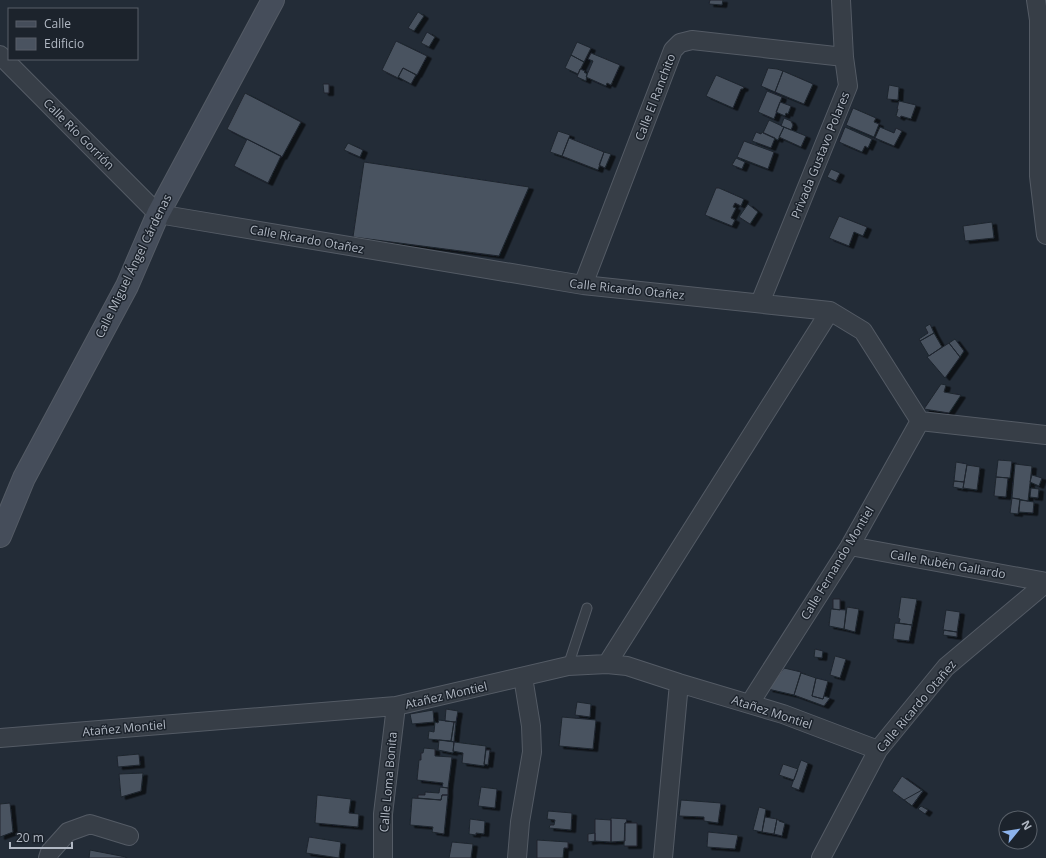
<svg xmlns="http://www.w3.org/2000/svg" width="1046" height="858" font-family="'Open Sans',sans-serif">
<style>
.building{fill:#4a5360;stroke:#1e252e;filter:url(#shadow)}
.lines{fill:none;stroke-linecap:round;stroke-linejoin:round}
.lane-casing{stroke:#545b65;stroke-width:11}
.street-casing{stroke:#545b65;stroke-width:20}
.secondary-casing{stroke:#545b65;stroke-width:24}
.lane{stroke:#373e47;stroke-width:9}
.street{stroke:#373e47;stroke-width:18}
.secondary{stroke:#454d5a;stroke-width:22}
.labels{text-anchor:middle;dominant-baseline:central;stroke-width:3;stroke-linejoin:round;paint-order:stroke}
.street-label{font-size:12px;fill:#b1b8c3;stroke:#1c232c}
</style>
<defs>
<filter id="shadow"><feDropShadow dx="4.5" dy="2.5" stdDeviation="0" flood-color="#0009"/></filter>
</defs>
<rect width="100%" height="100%" fill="#232c37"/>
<!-- building -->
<path class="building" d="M710 0H723L722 5 709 4Z
M418 12 424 16 414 31 408 28Z
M427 32 435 37 429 47 421 43Z
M396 41 427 56 417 75 403 68 398 78 382 70Z
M577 42 591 48 584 62 571 55Z
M591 53 620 65 611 85 607 83 606 86 586 77 593 61 588 59Z
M571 55 584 62 578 74 565 68Z
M403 68 416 75 411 84 398 77Z
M768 68 777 69 783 71 775 92 761 86Z
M580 69 585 71 584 72 587 74 586 81 577 77Z
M783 71 813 84 804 104 775 92Z
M716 75 744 87 743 89H741L733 108 706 96Z
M323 84H329V93H324Z
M889 85 899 87 898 100 887 99Z
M767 91 782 97 774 119 758 112Z
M245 93 301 122 282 157 227 129Z
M899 101 916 105 911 119 901 116 900 118 896 116 898 109H897Z
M780 102 791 106 788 114 786 113 785 116 776 112Z
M853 108 876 118 874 122 879 124 874 137 846 125Z
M784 118 791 121 793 125 791 130 781 126Z
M769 120 784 127 778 140 763 133Z
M784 127 806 136 801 147 779 137Z
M845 127 872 139 868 148 865 146 862 152 839 142Z
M880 127 894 133 896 128 902 131 894 146 875 138Z
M558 131 570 135 562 156 550 152Z
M756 132 761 134 762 132 775 138 771 148 752 141Z
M569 138 604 152 598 170 562 156Z
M247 139 281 156 268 183 234 166Z
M744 141 774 152 768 169 737 157Z
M348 143 363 150 360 157 344 150Z
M604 152 611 154 605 168 599 165Z
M736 158 745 162 742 169 732 165Z
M364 162 529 187 499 256 353 237Z
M831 169 840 173 836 181 827 177Z
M716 188H719L744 199 741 206 735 203 733 207 736 208 731 218 735 220 732 226 705 215Z
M748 204 758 212 750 224 739 217Z
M839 216 867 227 863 236 854 232 849 246 829 238Z
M992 222 994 238 965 241 963 226Z
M930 324 934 333 920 341 919 339 928 333 925 327Z
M934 333 942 347 929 356 920 341Z
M955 339 964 351 960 357 949 343Z
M949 343 960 357 945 378 927 357Z
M941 384 946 385 944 392 961 395 949 413 924 409Z
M998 460 1012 461 1010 478 996 477Z
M956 462 967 464 964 482 954 481Z
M1015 464 1032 466 1028 501 1012 498Z
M967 465 980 467 977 490 963 488Z
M1032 475 1042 478 1039 486 1030 482Z
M996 477 1008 478 1006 497 994 496Z
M954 481 964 482 963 489 953 487Z
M1031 488 1039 489 1038 498 1030 497Z
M1012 498 1020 499 1018 514 1010 513Z
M1020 500 1034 502 1033 513 1019 512Z
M901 597 917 599 912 625 899 623 900 619 898 618Z
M833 599H840V610L833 609Z
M847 607 859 609 855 632 844 629Z
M831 609 846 610 844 629 829 626Z
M946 610 960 612 957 632 943 630Z
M895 623 912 625 909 641 893 639Z
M944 630 957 632V637L943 635Z
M815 649 823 651 822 658 814 657Z
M835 656 846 659 840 678 830 675Z
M784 668 801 672 794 695 768 689Z
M801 673 816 678 812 696 823 699 824 696 830 698 824 706 794 695Z
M816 678 828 681 823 699 812 696Z
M577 702 591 704 590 717 575 715Z
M446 709 458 711 456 722 445 721Z
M433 710 434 722 412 724 410 714Z
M562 717 596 720 593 749 559 746Z
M439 720 454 722 451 741 428 739 429 731 434 732 435 722 438 723Z
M454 722H456L454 742 451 741Z
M439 740 454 742 453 753 438 750Z
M454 742 486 746 484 766 462 763 463 753 453 751Z
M424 748 435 749V756L452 757 448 788 442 787 443 783 417 780 419 760H421V753H423Z
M486 750H490L488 765 484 764Z
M139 754 140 765 118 767 117 756Z
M801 760 808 763 799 790 791 787Z
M783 764 798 769 794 780 779 775Z
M143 773 141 791 121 797 119 774Z
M902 776 923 791 912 806 892 791Z
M440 787 448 788V795H442L441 800 418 798V795H425V792L439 793Z
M481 787 497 789 495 808 478 806Z
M922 790 923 791 912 806 904 800Z
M317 795 351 799 349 813 359 814 358 827 315 823Z
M442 795H448L444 834 432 832 433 827 410 825 412 798 441 800Z
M681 800 721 803 718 823 704 821V817L679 816Z
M10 803 13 832 0 837V804Z
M921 806 928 810 925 814 918 809Z
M759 807 766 809 762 832 753 830Z
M548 811 572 813 571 830 549 828 550 825H554L555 820 547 819Z
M765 817 777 819 774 834 762 832Z
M611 818 627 819 626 823H625V841L611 842Z
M470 819 485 821 484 834 476 833V835L469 834Z
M595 819 611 820V842L595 841Z
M777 819 779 820V821L785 823 782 836 774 834Z
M625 823H637V846H624Z
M708 832 738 835 735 849 707 847Z
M595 833V841L588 842V834Z
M309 837 341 842 339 858 306 853Z
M537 840 568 842V848H564L563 858H537Z
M452 842 473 844 471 858H449Z
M90 850 126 857V858H89Z"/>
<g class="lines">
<defs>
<path id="lane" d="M568 666 587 608"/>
<path id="street" d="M1036 0 1039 20V176L1046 235
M0 55 158 214 583 285 830 311 863 331 920 421 1046 435
M583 285 673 50 680 43 692 40 844 57
M760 303 848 86 844 57 841 0
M850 546 1046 582
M607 664 830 311
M750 703 850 546 920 421
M0 738 396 706 568 666 607 664 627 666 679 683 783 714 878 750
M48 858 50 852 68 832 90 824 129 836
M383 858V814L396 706
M517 858 520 822 532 752 531 726 523 677
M663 858 679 683
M821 858 878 750 946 667 1046 583"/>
<path id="secondary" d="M0 536 24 478 127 286 158 214 273 0"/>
</defs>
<!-- lane casing -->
<use href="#lane" class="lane-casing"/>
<!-- street casing -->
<use href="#street" class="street-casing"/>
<!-- secondary casing -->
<use href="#secondary" class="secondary-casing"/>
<!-- lane -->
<use href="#lane" class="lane"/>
<!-- street -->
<use href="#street" class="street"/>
<!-- secondary -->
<use href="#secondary" class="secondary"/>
</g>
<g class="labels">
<!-- street labels -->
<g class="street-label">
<text transform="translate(655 97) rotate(-69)">Calle El Ranchito</text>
<text transform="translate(79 134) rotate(45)">Calle Río Gorrión</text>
<text transform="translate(820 155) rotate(-68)">Privada Gustavo Polares</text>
<text transform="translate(307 239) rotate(10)">Calle Ricardo Otañez</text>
<text transform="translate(133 266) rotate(-64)">Calle Miguel Ángel Cárdenas</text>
<text transform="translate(627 289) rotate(6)">Calle Ricardo Otañez</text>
<text transform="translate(837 563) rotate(-59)">Calle Fernando Montiel</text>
<text transform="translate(948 564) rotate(10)">Calle Rubén Gallardo</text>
<text transform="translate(446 695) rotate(-13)">Atañez Montiel</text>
<text transform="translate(916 706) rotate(-50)">Calle Ricardo Otañez</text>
<text transform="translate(772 712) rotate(18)">Atañez Montiel</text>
<text transform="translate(124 728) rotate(-5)">Atañez Montiel</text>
<text transform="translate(388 782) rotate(-85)">Calle Loma Bonita</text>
</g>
</g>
<!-- legend -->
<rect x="8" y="8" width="130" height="52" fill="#1c232c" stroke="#585f68"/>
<rect x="16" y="21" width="20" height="6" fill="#454d5a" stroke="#585f68"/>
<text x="44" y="28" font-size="12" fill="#b1b8c3">Calle</text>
<rect x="16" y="38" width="20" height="12" fill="#4a5360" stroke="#585f68"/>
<text x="44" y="48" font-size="12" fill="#b1b8c3">Edificio</text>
<!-- north arrow -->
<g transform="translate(1018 830) rotate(60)"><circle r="19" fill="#1c232c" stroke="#585f68"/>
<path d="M0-3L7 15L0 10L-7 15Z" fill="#8db3ec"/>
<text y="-6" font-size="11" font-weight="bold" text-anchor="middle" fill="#b1b8c3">N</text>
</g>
<!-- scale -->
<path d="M10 842v6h62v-6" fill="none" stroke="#b1b8c3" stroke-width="2"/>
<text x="16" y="842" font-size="12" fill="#b1b8c3" stroke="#1c232c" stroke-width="3" paint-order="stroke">20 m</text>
</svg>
